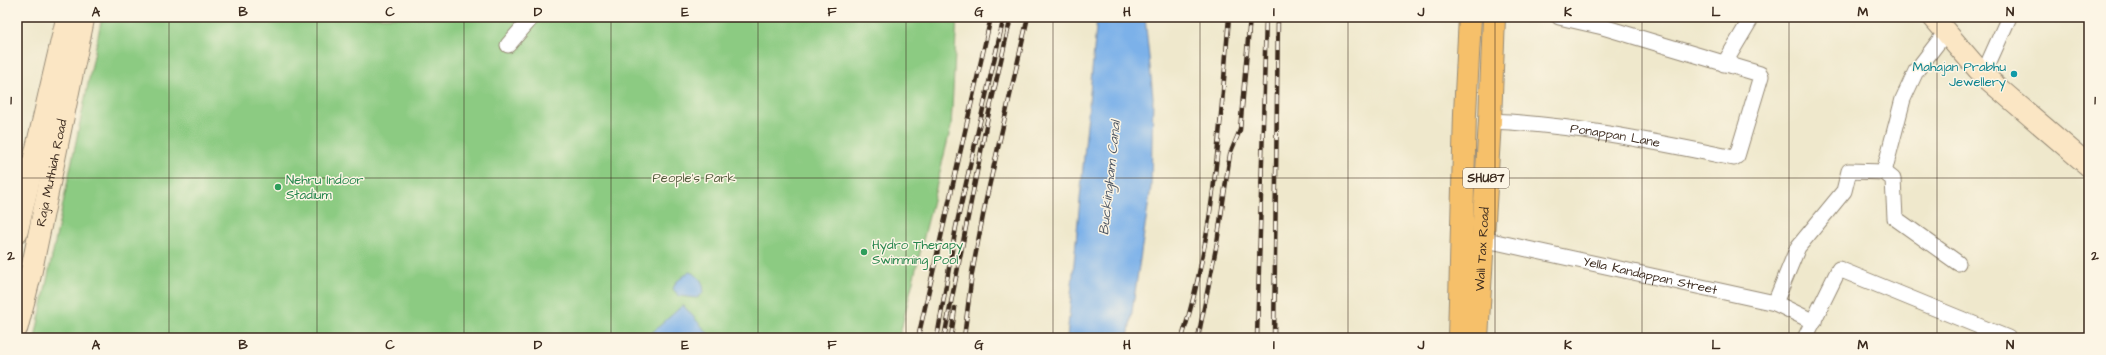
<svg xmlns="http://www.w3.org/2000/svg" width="2106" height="355" font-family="'Architects Daughter',sans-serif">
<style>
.green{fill:#8ccb82;stroke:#647a50}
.water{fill:#7bb1e9;stroke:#5b6e84}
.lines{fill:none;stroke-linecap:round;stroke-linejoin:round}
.street-casing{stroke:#958975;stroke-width:17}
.secondary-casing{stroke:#958975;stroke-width:23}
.primary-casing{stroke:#958975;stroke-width:24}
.street{stroke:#fff;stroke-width:15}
.secondary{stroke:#fbe6c4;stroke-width:21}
.primary{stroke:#f6c06b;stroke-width:22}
.rail-casing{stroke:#3b2a1e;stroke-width:4.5}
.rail{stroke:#fcf5e5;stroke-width:3;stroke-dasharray:9;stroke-linecap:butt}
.grid{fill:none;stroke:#3b2a1e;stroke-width:1;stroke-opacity:0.55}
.culture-dot{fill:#0f9aa8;stroke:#fcf5e5;stroke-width:1.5}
.leisure-dot{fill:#2e9e5b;stroke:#fcf5e5;stroke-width:1.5}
.labels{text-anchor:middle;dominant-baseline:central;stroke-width:3;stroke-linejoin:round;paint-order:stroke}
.shield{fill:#fcf5e5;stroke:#75675a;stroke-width:1}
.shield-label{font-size:12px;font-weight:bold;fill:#3b2a1e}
.culture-label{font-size:13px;fill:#0d838f;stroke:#fcf5e5;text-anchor:end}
.street-label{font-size:13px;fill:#3b2a1e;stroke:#fcf5e5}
.park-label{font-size:13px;fill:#535a3c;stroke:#fcf5e5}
.leisure-label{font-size:13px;fill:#27864d;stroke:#fcf5e5;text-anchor:start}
.water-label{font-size:14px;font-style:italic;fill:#515965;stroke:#fcf5e5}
.neatline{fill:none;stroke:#3b2a1e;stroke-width:1.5}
.grid-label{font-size:13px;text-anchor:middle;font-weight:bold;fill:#3b2a1e}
</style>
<rect width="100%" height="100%" fill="#fcf5e5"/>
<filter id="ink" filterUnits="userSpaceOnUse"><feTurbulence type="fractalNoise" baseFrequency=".025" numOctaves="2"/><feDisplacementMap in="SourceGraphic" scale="8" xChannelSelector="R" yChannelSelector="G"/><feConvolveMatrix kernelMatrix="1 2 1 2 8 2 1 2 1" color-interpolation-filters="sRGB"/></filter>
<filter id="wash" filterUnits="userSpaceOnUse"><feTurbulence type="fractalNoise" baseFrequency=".012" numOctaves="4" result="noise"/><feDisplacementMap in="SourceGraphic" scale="16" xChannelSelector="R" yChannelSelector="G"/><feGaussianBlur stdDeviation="0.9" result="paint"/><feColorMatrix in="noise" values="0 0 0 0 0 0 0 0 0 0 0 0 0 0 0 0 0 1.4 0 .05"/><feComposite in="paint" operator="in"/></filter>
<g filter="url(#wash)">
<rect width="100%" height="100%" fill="#efe8cc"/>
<!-- green -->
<path class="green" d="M102 17H957L951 127 899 338H35Z"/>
<!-- water -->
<path class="water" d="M1097 17H1145L1153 97 1151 187 1128 338H1067Z
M689 272C698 274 706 284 703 293L697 298 679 296 673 289 676 282Z
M683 305 712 338H646Z"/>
</g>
<g filter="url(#ink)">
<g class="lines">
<defs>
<g id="street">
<path d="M508 45 532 17"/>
<path d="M1724 64 1752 17"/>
<path d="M1983 75 2009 17"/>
<path id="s1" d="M1490 121C1570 124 1656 142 1734 158L1737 156 1761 76 1760 74 1603 27 1559 17"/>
<path d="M1884 172 1893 179 1895 218 1958 263"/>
<path id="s2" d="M1482 239 1775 303 1814 322"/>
<path d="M1775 303 1798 247 1844 191 1849 171 1884 172 1903 99 1916 71 1946 32"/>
<path d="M1805 338 1839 269 2008 338"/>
</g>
<g id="secondary">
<path d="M1933 17 1983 75 2089 166"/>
<path d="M17 232 67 17"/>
<path id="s3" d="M17 328 30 277 84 17"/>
</g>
<g id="primary">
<path d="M1459 338 1465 113 1470 17"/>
<path id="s4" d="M1477 338 1490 121 1494 17"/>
</g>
</defs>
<!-- street casing -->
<use href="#street" class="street-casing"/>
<!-- secondary casing -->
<use href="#secondary" class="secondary-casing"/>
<!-- primary casing -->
<use href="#primary" class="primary-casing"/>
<!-- street -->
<use href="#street" class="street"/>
<!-- secondary -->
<use href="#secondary" class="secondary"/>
<!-- primary -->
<use href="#primary" class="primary"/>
<defs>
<path id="rail" d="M918 338 991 17
M937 338 956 227 1004 17
M944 338 987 121 1011 17
M951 338 955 308
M964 338 972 273 986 200 1028 17
M1182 338C1215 234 1220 125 1229 17
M1198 338 1217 243 1230 154 1240 130 1250 17
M1257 338 1266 17
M1274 338 1278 17"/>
</defs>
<!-- rail casing -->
<use href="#rail" class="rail-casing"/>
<!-- rail -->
<use href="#rail" class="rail"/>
</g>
</g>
<!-- grid -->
<path class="grid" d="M169 17V338M317 17V338M464 17V338M611 17V338M758 17V338M906 17V338M1053 17V338M1200 17V338M1348 17V338M1495 17V338M1642 17V338M1789 17V338M1937 17V338M17 178H2089"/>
<!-- markers -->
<circle class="culture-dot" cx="2014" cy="74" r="4"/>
<g class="leisure-dot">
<circle cx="278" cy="187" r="4"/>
<circle cx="864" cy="252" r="4"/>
</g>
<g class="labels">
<!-- shield labels -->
<rect class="shield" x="1463" y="168" width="46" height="20" rx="3"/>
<g class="shield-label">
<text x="1486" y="178">SHU87</text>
</g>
<!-- culture labels -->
<g class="culture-label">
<text x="2006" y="67">Mahajan Prabhu<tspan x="2006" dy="15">Jewellery</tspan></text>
</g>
<!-- street labels -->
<g class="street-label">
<text stroke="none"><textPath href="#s1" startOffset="126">Ponappan Lane</textPath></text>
<text stroke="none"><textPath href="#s3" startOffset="159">Raja Muthiah Road</textPath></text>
<text stroke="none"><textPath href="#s4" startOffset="89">Wall Tax Road</textPath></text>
<text stroke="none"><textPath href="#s2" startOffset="172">Yella Kandappan Street</textPath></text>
</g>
<!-- park labels -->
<g class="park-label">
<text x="694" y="178">People's Park</text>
</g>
<!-- leisure labels -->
<g class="leisure-label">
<text x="286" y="180">Nehru Indoor<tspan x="286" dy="15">Stadium</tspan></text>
<text x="872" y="245">Hydro Therapy<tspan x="872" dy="15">Swimming Pool</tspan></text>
</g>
<!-- water labels -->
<g class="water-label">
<text transform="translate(1110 178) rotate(-84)">Buckingham Canal</text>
</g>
</g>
<!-- margin -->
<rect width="2106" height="355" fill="none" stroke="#fcf5e5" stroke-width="44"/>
<rect x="22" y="22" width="2062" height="311" class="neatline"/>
<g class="grid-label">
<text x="96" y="16">A</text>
<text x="243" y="16">B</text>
<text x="390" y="16">C</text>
<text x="538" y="16">D</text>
<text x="685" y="16">E</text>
<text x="832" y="16">F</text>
<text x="979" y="16">G</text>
<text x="1127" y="16">H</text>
<text x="1274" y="16">I</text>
<text x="1421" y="16">J</text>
<text x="1568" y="16">K</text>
<text x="1716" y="16">L</text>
<text x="1863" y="16">M</text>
<text x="2010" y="16">N</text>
<text x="11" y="104">1</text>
<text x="2095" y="104">1</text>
<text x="11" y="260">2</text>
<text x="2095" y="260">2</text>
<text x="96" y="349">A</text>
<text x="243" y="349">B</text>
<text x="390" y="349">C</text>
<text x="538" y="349">D</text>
<text x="685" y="349">E</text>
<text x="832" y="349">F</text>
<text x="979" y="349">G</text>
<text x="1127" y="349">H</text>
<text x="1274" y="349">I</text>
<text x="1421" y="349">J</text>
<text x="1568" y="349">K</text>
<text x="1716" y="349">L</text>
<text x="1863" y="349">M</text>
<text x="2010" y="349">N</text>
</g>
</svg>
